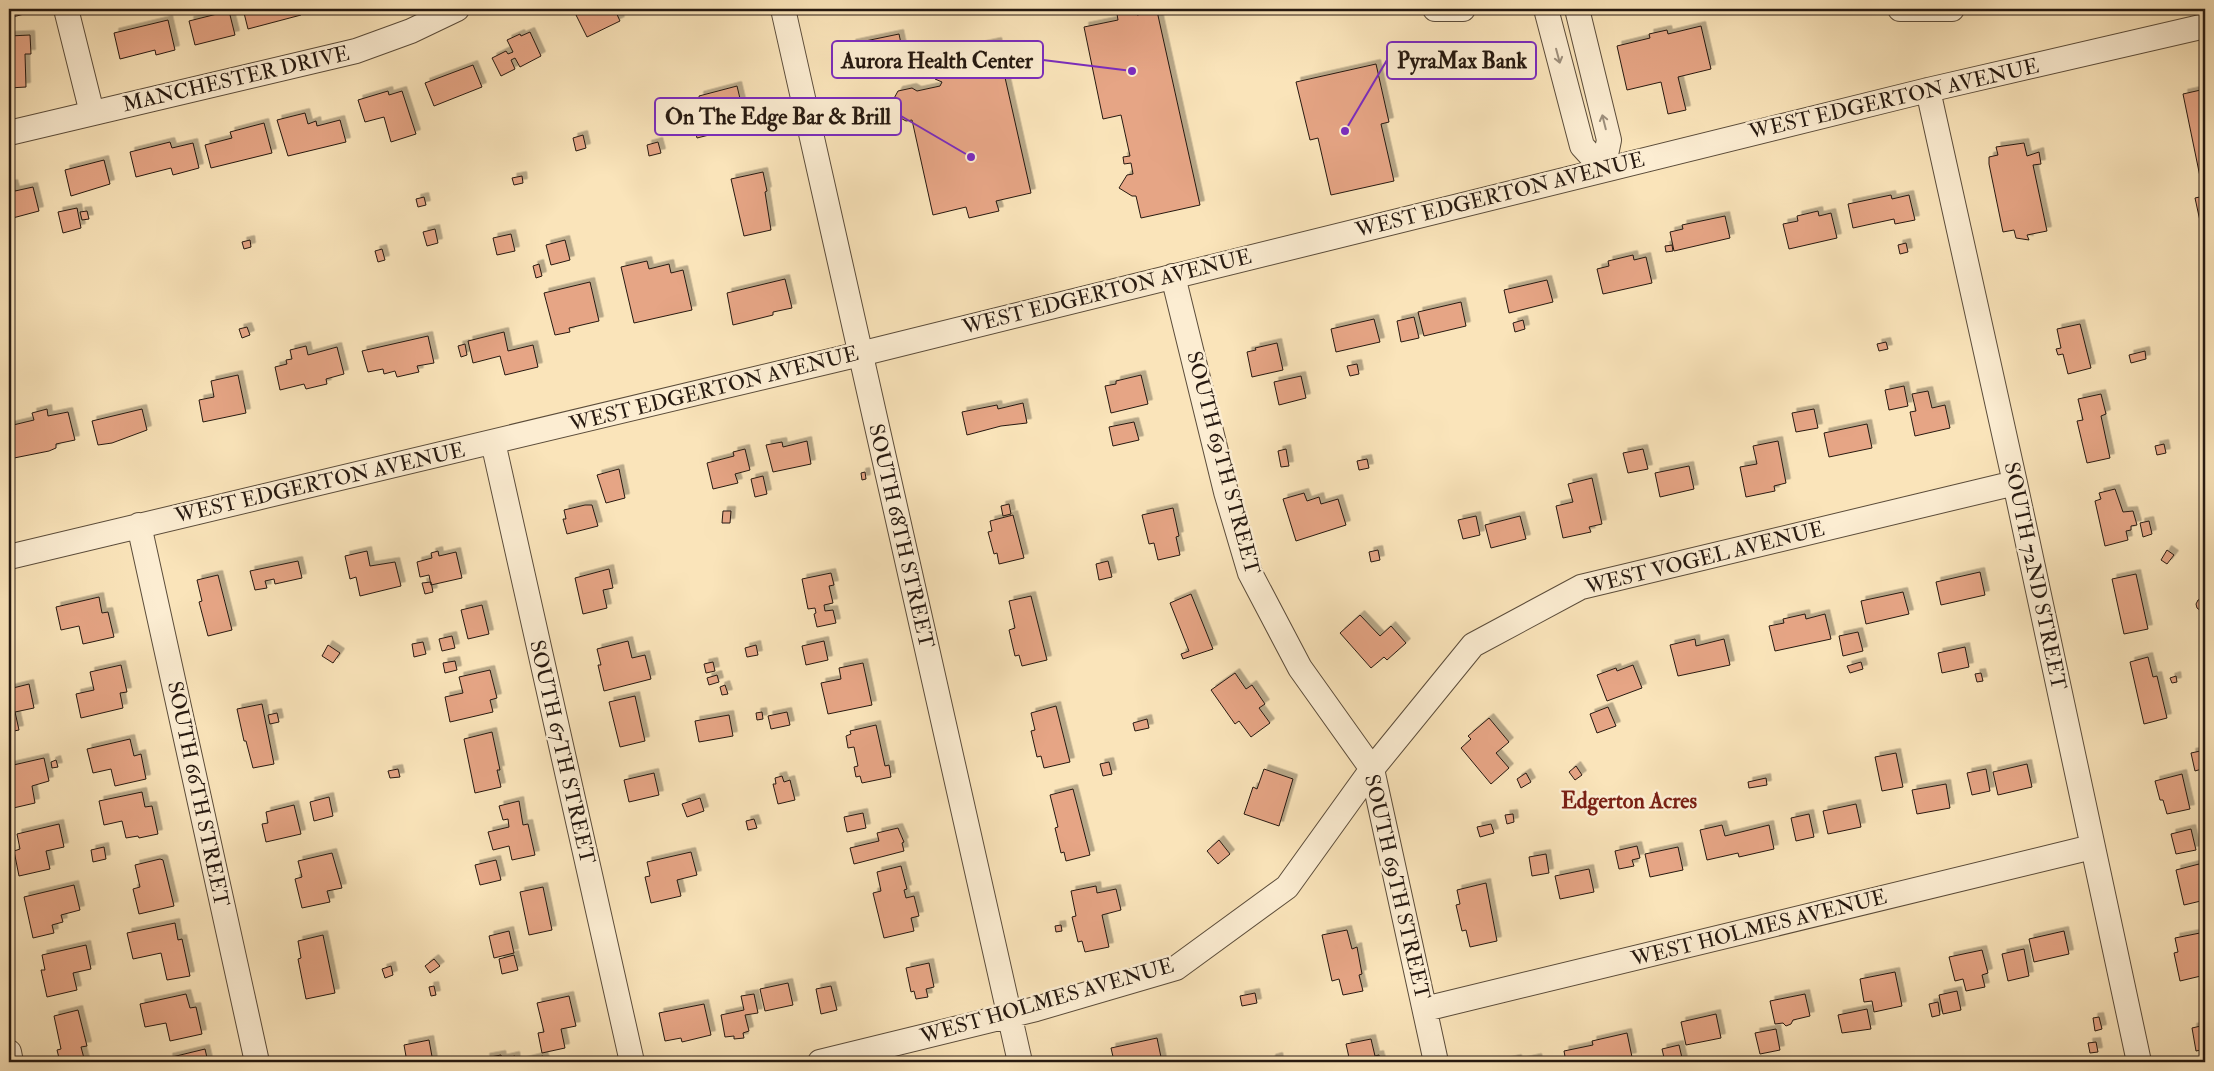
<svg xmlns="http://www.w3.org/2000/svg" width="2214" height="1071" font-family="'IM FELL Double Pica',serif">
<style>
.building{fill:#e6a585;stroke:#261910;filter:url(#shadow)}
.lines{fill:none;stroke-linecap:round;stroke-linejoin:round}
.minor-casing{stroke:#5b4c3a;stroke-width:26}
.minor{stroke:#fcedd2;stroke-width:24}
.oneway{stroke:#9c8e7b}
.labels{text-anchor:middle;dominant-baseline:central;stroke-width:5;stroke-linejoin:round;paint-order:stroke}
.street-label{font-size:21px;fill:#261910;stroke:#fcedd2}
.neighbourhood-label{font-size:22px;font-weight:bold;fill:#7a1f14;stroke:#fcedd2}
.leader{fill:none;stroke:#7b2cbf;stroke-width:2}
.callout-dot{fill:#7b2cbf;stroke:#fcedd2;stroke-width:2}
.callout{fill:#fcedd2;stroke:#7b2cbf;stroke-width:2}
.callout-label{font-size:22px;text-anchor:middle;font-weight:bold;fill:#261910}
</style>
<defs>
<filter id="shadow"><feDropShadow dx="4.5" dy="-4.5" stdDeviation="0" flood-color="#0004"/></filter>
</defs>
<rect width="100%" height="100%" fill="#fae4ba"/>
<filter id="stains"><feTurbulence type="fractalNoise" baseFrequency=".004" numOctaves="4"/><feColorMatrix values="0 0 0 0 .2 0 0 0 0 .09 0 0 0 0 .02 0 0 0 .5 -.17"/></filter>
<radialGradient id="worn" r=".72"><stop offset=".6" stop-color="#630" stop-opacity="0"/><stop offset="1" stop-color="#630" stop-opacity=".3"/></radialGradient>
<!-- building -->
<path class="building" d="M9 9H23L24 14 9 18Z
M243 9H300L301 15 248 29Z
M588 9H617L615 10 620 21 587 37 576 15Z
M1136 10 1137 15 1157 11 1200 205 1141 218 1136 196H1132L1119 188 1127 175 1133 174 1131 163 1124 164 1123 157 1130 156 1121 115 1103 119 1084 27 1118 20 1117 14Z
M229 11 235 35 195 45 189 21Z
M168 20 175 50 156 55 155 50 120 59 114 33Z
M1701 26 1711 69 1678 77 1686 110 1668 114 1661 82 1627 90 1617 46 1650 38 1649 34 1667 30 1668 34Z
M530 32 541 56 520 67 515 58 511 60 515 69 501 76 492 58 506 51 508 54 513 52 507 40 520 34 521 36Z
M899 34 905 62 858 72 851 44Z
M30 35 31 54H25L26 87 9 88V36Z
M997 42 1031 193 996 201 999 211 969 218 966 207 933 215 912 120 906 121 895 115 892 102 898 91 912 88 917 91 940 86 942 82 935 79 941 68 946 71 948 67 945 53Z
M1376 64 1389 122 1381 124 1394 181 1331 195 1318 138 1310 140 1296 82Z
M473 65 482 87 434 106 425 83Z
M737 86 743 111 737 112 741 127 697 138 691 114 701 111 699 96Z
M2205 89V244L2195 198 2204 196 2183 94Z
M388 91 389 95 402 91 416 134 391 142 384 117 365 122 358 100Z
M305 113 308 124 316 121 317 126 340 120 346 142 288 156 277 120Z
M264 123 272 153 211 168 205 145 232 138 230 132Z
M583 135 586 148 576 151 573 138Z
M170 142 172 148 193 143 199 168 173 175 171 168 136 177 130 152Z
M658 142 661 153 649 156 647 145Z
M2024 143 2027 156 2039 152 2041 164 2033 165 2047 231 2027 235 2029 240 2016 238 2014 230 2003 232 1989 164V157L1998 155 1996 147Z
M104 160 110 184 71 196 65 170Z
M763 172 767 191 765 192 771 230 744 236 731 179Z
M522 176 523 183 514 185 512 178Z
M13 184 15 191 33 187 39 211 9 219V185Z
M1891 195 1892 199 1909 195 1915 220 1895 224 1894 219 1853 228 1848 204Z
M424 197 426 205 418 207 416 199Z
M77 208 81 228 63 233 58 212Z
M87 211 89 219 82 220 80 212Z
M1818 211 1819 216 1831 213 1837 238 1789 249 1783 224 1798 221 1797 216Z
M1725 216 1730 238 1674 251 1670 232 1683 229 1682 225Z
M435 229 438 243 427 246 423 232Z
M511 234 515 251 497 255 493 238Z
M250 240 251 247 244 249 242 242Z
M565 240 570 260 551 265 546 245Z
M1906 243 1908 252 1900 254 1898 245Z
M1672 245 1673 251 1666 252 1665 246Z
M382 249 385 260 378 262 375 251Z
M1633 255 1634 260 1646 257 1652 283 1603 294 1597 269 1609 266 1608 261Z
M647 261 649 269 669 264 671 273 683 270 692 310 634 323 621 267Z
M539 264 542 276 536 278 533 266Z
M785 279 792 308 773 312V315L733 325 727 293Z
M1547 280 1553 302 1509 313 1504 290Z
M590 282 599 321 569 328 570 332 555 335 544 293Z
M1461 302 1466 326 1424 336 1418 312Z
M1414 317 1419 338 1401 342 1397 321Z
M1374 319 1380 342 1336 352 1331 329Z
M1523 320 1525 329 1515 332 1513 323Z
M2080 324 2091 368 2068 374 2063 354 2058 355 2056 349 2061 348 2057 329Z
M247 327 250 335 242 338 239 329Z
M504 332 508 351 533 345 538 367 505 375 500 356 473 363 468 341Z
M428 336 434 363 417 366 419 372 397 377 395 371 384 374 383 369 368 372 362 351Z
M1886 342 1888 349 1879 351 1877 344Z
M1277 343 1283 370 1252 377 1247 352 1256 350 1255 348Z
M465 344 467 355 461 357 458 346Z
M306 346 308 355 337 347 344 374 326 379 327 384 306 389 304 384 280 390 275 367 287 364 286 360 292 359 290 350Z
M2145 351 2146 359 2131 363 2129 355Z
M1357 364 1359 374 1350 376 1347 366Z
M238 375 246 413 203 422 199 400 214 397 211 381Z
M1141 375 1148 404 1111 413 1105 386 1116 384V381Z
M1301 376 1306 398 1279 405 1274 382Z
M1904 386 1908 406 1889 410 1885 390Z
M1928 391 1932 408 1945 405 1950 428 1915 436 1910 412 1916 411 1912 394Z
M2101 394 2106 414 2101 416 2110 458 2087 463 2077 421 2083 420 2078 399Z
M1023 403 1027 423 1001 426 967 435 962 412 997 405 998 409Z
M47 409 48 416 68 412 75 440 56 444V448L49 451 9 459V426L34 420 32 413Z
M142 409 147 430 112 443 98 445 92 421Z
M1814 409 1818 428 1796 432 1792 413Z
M1134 422 1139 440 1113 446 1109 427Z
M1867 424 1872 448 1829 457 1824 433Z
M807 441 811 464 773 472 766 445 782 442 783 447Z
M1778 441 1786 483 1774 486 1775 491 1746 497 1740 467 1757 464 1753 446Z
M2164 444 2166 453 2157 455 2155 446Z
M745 449 750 470 735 474 738 483 713 489 707 463 734 456 733 452Z
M1286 449 1289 466 1281 467 1278 451Z
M1643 449 1648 469 1628 473 1623 453Z
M1367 459 1369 468 1359 470 1357 461Z
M1689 466 1694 489 1660 497 1655 473Z
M619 469 625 498 606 503 597 475Z
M865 472 866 479 862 480 861 473Z
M763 476 767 494 755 497 751 479Z
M1592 478 1602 524 1589 527 1591 532 1563 538 1556 506 1573 502 1568 484Z
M2115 489 2123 512 2133 511 2137 525 2131 526V530L2126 531 2128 540 2105 546 2095 501 2101 499 2099 493Z
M1304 493 1307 501 1319 497 1321 504 1338 499 1346 525 1296 541 1283 499Z
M1009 504 1011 514 1003 516 1001 506Z
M585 505H592L598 526 567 534 563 519H566L564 510Z
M1173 508 1179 536 1176 537 1180 555 1158 560 1154 543 1149 544 1142 515Z
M723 511H731L730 523H722Z
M1013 515 1024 558 999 564 997 553 994 554 988 532 992 531 990 521Z
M1476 516 1480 535 1463 539 1458 520Z
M1520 516 1526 539 1491 548 1485 525Z
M2149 521 2152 534 2143 537 2140 523Z
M1378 550 1380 560 1371 562 1369 552Z
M2167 550 2174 555 2167 564 2161 560Z
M367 551 370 566 395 562 401 586 360 596 356 577 350 579 345 556Z
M438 551 439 556 456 552 462 578 431 585 429 575 420 577 417 562 432 558 431 553Z
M298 561 302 578 275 584 274 579 265 581 267 588 255 590 250 571Z
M1108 561 1112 577 1099 580 1096 564Z
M609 569 613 588 603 590 607 608 583 614 575 578Z
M1980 572 1985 595 1941 605 1936 582Z
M831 573 834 585 829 586 833 603 824 605 825 611 833 610 836 623 817 627 814 614 816 613 815 608 808 609 802 579Z
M2136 574 2148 629 2124 634 2112 579Z
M218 575 232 630 208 636 199 602 202 601 197 580Z
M431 582 433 592 425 594 422 583Z
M1903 592 1909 614 1866 624 1861 601Z
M1191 594 1213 649 1183 659 1181 654 1189 651 1170 603Z
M1031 596 1047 660 1022 666 1019 655 1015 656 1009 630 1015 628 1009 601Z
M99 597 102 613 108 612 114 637 83 644 79 626 61 630 56 607Z
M2203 599 2205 600V610L2201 611 2197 608 2196 604 2198 600Z
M482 605 489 634 468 639 461 610Z
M1805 614 1806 619 1825 614 1831 639 1775 651 1769 626 1784 623 1783 619Z
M1360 615 1380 636 1391 626 1406 643 1387 660 1384 657 1371 668 1340 633Z
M1858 632 1863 651 1843 656 1839 636Z
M452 636 455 648 442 651 439 639Z
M1695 639 1696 646 1724 639 1730 665 1678 676 1670 645Z
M628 641 632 658 645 655 651 679 604 691 598 665H601L597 649Z
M824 641 828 660 806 665 802 646Z
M423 642 426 654 414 657 412 644Z
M328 645 340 653 333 663 322 656Z
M756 645 758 655 747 657 745 648Z
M1965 647 1969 667 1942 673 1938 653Z
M2148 657 2153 677 2157 676 2167 718 2144 724 2130 662Z
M455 661 457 670 445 673 443 663Z
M713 662 715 671 706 673 704 664Z
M1861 662 1863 669 1850 673 1847 666Z
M863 663 872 705 828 714 821 683 841 679 839 668Z
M121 665 127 692 120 693 123 708 81 718 76 694 94 690 90 672Z
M1633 665 1642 688 1607 701 1597 675 1616 668 1617 671Z
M490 670 497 698 490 700 493 712 450 722 445 697 463 693 459 677Z
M1235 673 1246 689 1252 685 1265 704 1259 708 1270 723 1251 737 1239 721 1235 724 1211 690Z
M1981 673 1983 681 1977 682 1975 674Z
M717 675 719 682 709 685 707 678Z
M2176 676 2177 682 2172 683 2170 678Z
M29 684 34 708 15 712 19 730 9 732V689Z
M725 685 728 694 722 695 720 687Z
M635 696 645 741 620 747 609 702Z
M262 704 274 764 253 768 246 741H244L237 709Z
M1056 706 1070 762 1044 768 1041 756 1037 757 1031 731 1035 730 1031 713Z
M1608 707 1616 726 1597 733 1590 714Z
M762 712 763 719 757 720 756 713Z
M787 712 790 725 771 729 768 716Z
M277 713 279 722 270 724 268 715Z
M729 715 733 736 699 742 695 721Z
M1489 718 1509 742 1496 753 1509 768 1491 784 1461 748 1471 739 1468 736Z
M1147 719 1149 728 1135 731 1133 723Z
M876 725 885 766 889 765 891 777 862 783 860 776 856 777 854 767 858 766 854 747 848 748 846 736 851 734 850 731Z
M492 732 500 770H497L501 787 475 793 464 739Z
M130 739 134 756 141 754 146 779 115 786 111 769 93 773 87 749Z
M2205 750V768L2195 771 2191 753Z
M1896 753 1903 787 1882 791 1875 757Z
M44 758 49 781 32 786 35 803 9 809V766Z
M56 760 58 767 52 768 51 762Z
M1109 762 1112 774 1103 776 1100 764Z
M2027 764 2032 787 1998 795 1993 772Z
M1576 766 1582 775 1575 780 1569 772Z
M398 769 400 777 390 778 388 771Z
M1264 769 1293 779 1279 826 1244 814 1253 787 1257 789Z
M1986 769 1990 791 1972 795 1967 773Z
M654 773 659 795 629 802 624 780Z
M1526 773 1531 782 1521 788 1517 779Z
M2182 774 2190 809 2167 814 2163 800H2160L2155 781Z
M782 776 784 782 790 780 795 800 778 804 773 784H776L775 778Z
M1766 778 1767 785 1749 788 1748 782Z
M1946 784 1950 808 1917 814 1912 790Z
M1073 789 1090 855 1066 861 1064 852 1061 853 1055 828 1058 827 1050 795Z
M142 792 145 807 152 806 158 834 139 838 138 836 126 838 122 821 104 825 99 801Z
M329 797 333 816 314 821 310 802Z
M700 798 704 811 687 817 682 804Z
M519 801 523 825 528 824 535 855 512 860 509 846 493 850 488 832 509 827 508 819 503 820 499 806Z
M1856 804 1861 827 1828 834 1823 811Z
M294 805 301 834 266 842 262 824 268 823 266 812Z
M863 813 866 828 847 832 844 817Z
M1513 814 1514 822 1507 824 1505 815Z
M1809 814 1814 837 1796 841 1791 818Z
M754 819 757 828 748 830 746 821Z
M59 824 64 847 46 851 50 869 19 876 14 851 20 849 17 834Z
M1491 824 1494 833 1480 837 1477 827Z
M1722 825 1725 836 1769 825 1774 849 1739 857 1738 853 1707 860 1700 830Z
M898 828 904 842 902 843 904 851 854 864 850 848 879 841 877 833Z
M2191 829 2196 850 2176 854 2171 834Z
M1219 840 1230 854 1218 864 1207 851Z
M1637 846 1640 858 1632 860 1634 866 1619 869 1615 851Z
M104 847 106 859 93 862 91 850Z
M1678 847 1683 870 1650 877 1645 854Z
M691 852 697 875 677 880 681 896 651 903 645 877 650 876 647 862Z
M332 853 342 888 327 891 330 902 302 908 295 879 302 877 298 861Z
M1546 854 1549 873 1532 876 1529 857Z
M160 859 163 860 174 906 139 914 133 889 140 887 135 865Z
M496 860 501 880 480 885 475 865Z
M2199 864 2202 874 2205 873V900L2184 905 2176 870Z
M901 866 907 889 904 890 906 898 914 896 919 916 911 918 914 931 884 938 873 893 881 891 877 872Z
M1589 869 1594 892 1560 899 1555 876Z
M1486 883 1497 941 1470 947 1466 930 1462 931 1456 905 1460 904 1457 890Z
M74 885 80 910 61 915 63 922 52 925 54 933 33 938 24 897Z
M1096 886 1097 893 1116 889 1121 910 1102 915 1109 947 1085 952 1082 941 1078 942 1072 917 1076 916 1071 891Z
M543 887 552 930 529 935 520 892Z
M175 923 178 940 182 939 190 976 167 980 161 953 133 959 127 933Z
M1061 925 1062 931 1056 932 1055 926Z
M1347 930 1352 949 1357 947 1362 974 1359 975 1363 991 1343 995 1339 979 1332 981 1322 935Z
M509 931 514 953 494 958 489 936Z
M2064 931 2069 954 2034 962 2029 939Z
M2205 932V975L2180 981 2174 953 2178 952 2175 938Z
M323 935 335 993 306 999 298 959 301 958 298 941Z
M86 945 91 969 73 973 77 990 47 997 41 970H45L42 955Z
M2024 949 2029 976 2008 981 2002 954Z
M1982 950 1988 973 1982 975 1985 987 1966 991 1963 979 1955 981 1949 957Z
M514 955 518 970 502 974 499 959Z
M434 959 440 966 430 973 425 966Z
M929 963 934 987 926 989 928 997 916 999 914 991 911 992 906 968Z
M391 966 393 975 385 978 382 969Z
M1895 972 1902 1006 1874 1012 1872 1001 1864 1002 1860 979Z
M788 983 793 1005 765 1011 760 989Z
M434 986 436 995 431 996 429 987Z
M831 986 837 1010 821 1014 816 989Z
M1957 991 1961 1010 1943 1014 1939 995Z
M1255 993 1257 1003 1242 1006 1240 996Z
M186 994 190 1008 196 1007 202 1034 170 1041 166 1023 145 1027 140 1004Z
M754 994 758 1013 745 1015 749 1031 743 1033 744 1038 734 1039V1036L725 1037 721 1015 744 1010 741 996Z
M1805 994 1810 1016 1793 1020 1791 1024 1786 1026 1783 1023 1775 1024 1770 1001Z
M569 996 576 1026 561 1029 565 1048 542 1053 538 1033 544 1032 537 1003Z
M1938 1002 1940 1015 1932 1017 1929 1004Z
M704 1004 711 1035 682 1042 681 1038 665 1041 659 1013Z
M1867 1009 1871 1029 1842 1033 1838 1015Z
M78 1010 87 1046 81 1047 85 1062H60L57 1050 61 1049 54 1016Z
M1716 1014 1721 1038 1686 1045 1681 1022Z
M2099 1017 2102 1029 2095 1031 2093 1018Z
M2205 1025V1049L2196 1051 2192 1028Z
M1776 1029 1780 1050 1760 1054 1755 1033Z
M1627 1033 1632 1057 1608 1062H1566L1564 1051 1593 1045 1592 1041Z
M1157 1038 1162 1062H1108L1114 1061 1111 1048Z
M1371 1039 1375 1056 1379 1055 1381 1062H1350L1346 1044Z
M429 1040 433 1062H407L404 1045Z
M2096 1042 2098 1052 2090 1053 2088 1043Z
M1679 1045 1683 1062H1665L1662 1049Z
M205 1049 208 1062H169L168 1058Z
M501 1055 502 1059 515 1056 516 1062H486L485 1058Z
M543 1056 545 1062H520Z
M1278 1057 1279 1062H1271V1059Z
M1537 1058 1538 1062H1520Z
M1517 1059V1062H1504Z"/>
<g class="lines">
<defs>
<path id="minor" d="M66 9 92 113
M783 9 1020 1062
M1435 9H1463
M1546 9 1582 146 1603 169
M1577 9 1609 140 1603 169
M1900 9H1952
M1928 90 2015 483 2139 1062
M9 133 356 51 411 31 457 9
M1173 276 1226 492 1250 573 1300 668 1372 769 1436 1062
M493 442 632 1062
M139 525 257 1062
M9 557 860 354 1928 90 2205 26
M1425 1009 2092 847
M9 1052 11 1062
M820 1062 1036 1009 1176 968 1287 887 1372 769 1473 645 1581 587 2015 483"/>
</defs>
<!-- minor casing -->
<use href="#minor" class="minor-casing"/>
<!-- minor -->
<use href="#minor" class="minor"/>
</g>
<!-- one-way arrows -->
<defs><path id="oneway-shaft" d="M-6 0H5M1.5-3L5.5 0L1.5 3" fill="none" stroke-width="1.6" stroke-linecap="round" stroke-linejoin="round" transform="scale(1.25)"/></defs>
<g class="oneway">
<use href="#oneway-shaft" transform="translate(1558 56) rotate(75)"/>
<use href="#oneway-shaft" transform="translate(1604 122) rotate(-104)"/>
</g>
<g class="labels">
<!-- street labels -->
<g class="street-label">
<text transform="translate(236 79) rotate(-13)">MANCHESTER DRIVE</text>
<text transform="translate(1894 99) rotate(-13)">WEST EDGERTON AVENUE</text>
<text transform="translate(1500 195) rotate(-14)">WEST EDGERTON AVENUE</text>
<text transform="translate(1107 292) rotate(-14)">WEST EDGERTON AVENUE</text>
<text transform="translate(714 389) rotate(-14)">WEST EDGERTON AVENUE</text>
<text transform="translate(1223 463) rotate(75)">SOUTH 69TH STREET</text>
<text transform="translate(320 483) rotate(-13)">WEST EDGERTON AVENUE</text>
<text transform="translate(901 536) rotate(77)">SOUTH 68TH STREET</text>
<text transform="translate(1705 558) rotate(-14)">WEST VOGEL AVENUE</text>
<text transform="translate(2035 576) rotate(78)">SOUTH 72ND STREET</text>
<text transform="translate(562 752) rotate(77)">SOUTH 67TH STREET</text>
<text transform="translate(198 794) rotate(78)">SOUTH 66TH STREET</text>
<text transform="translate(1397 887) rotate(77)">SOUTH 69TH STREET</text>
<text transform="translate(1759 928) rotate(-14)">WEST HOLMES AVENUE</text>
<text transform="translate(1047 1001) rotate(-16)">WEST HOLMES AVENUE</text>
</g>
<!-- neighbourhood labels -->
<g class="neighbourhood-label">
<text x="1629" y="801">Edgerton Acres</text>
</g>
</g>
<!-- callouts -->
<path class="leader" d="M1132 71L1043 60M1345 131L1387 60M971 157L901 116"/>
<g class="callout-dot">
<circle cx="1132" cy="71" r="5"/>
<circle cx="1345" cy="131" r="5"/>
<circle cx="971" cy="157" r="5"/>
</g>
<g class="callout">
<rect x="832" y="41" width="211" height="37" rx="5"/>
<rect x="1387" y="42" width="149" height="37" rx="5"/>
<rect x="655" y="98" width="246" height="37" rx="5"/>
</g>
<g class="callout-label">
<text x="937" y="68">Aurora Health Center</text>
<text x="1462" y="68">PyraMax Bank</text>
<text x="778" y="124">On The Edge Bar &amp; Brill</text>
</g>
<!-- margin -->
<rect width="2214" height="1071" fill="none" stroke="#fae4ba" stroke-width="30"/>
<rect x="10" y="10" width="2194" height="1051" fill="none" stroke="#261910" stroke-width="2.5"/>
<rect x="15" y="15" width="2184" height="1041" fill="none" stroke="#261910"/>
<rect width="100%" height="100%" filter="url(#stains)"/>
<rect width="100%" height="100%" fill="url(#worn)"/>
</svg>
